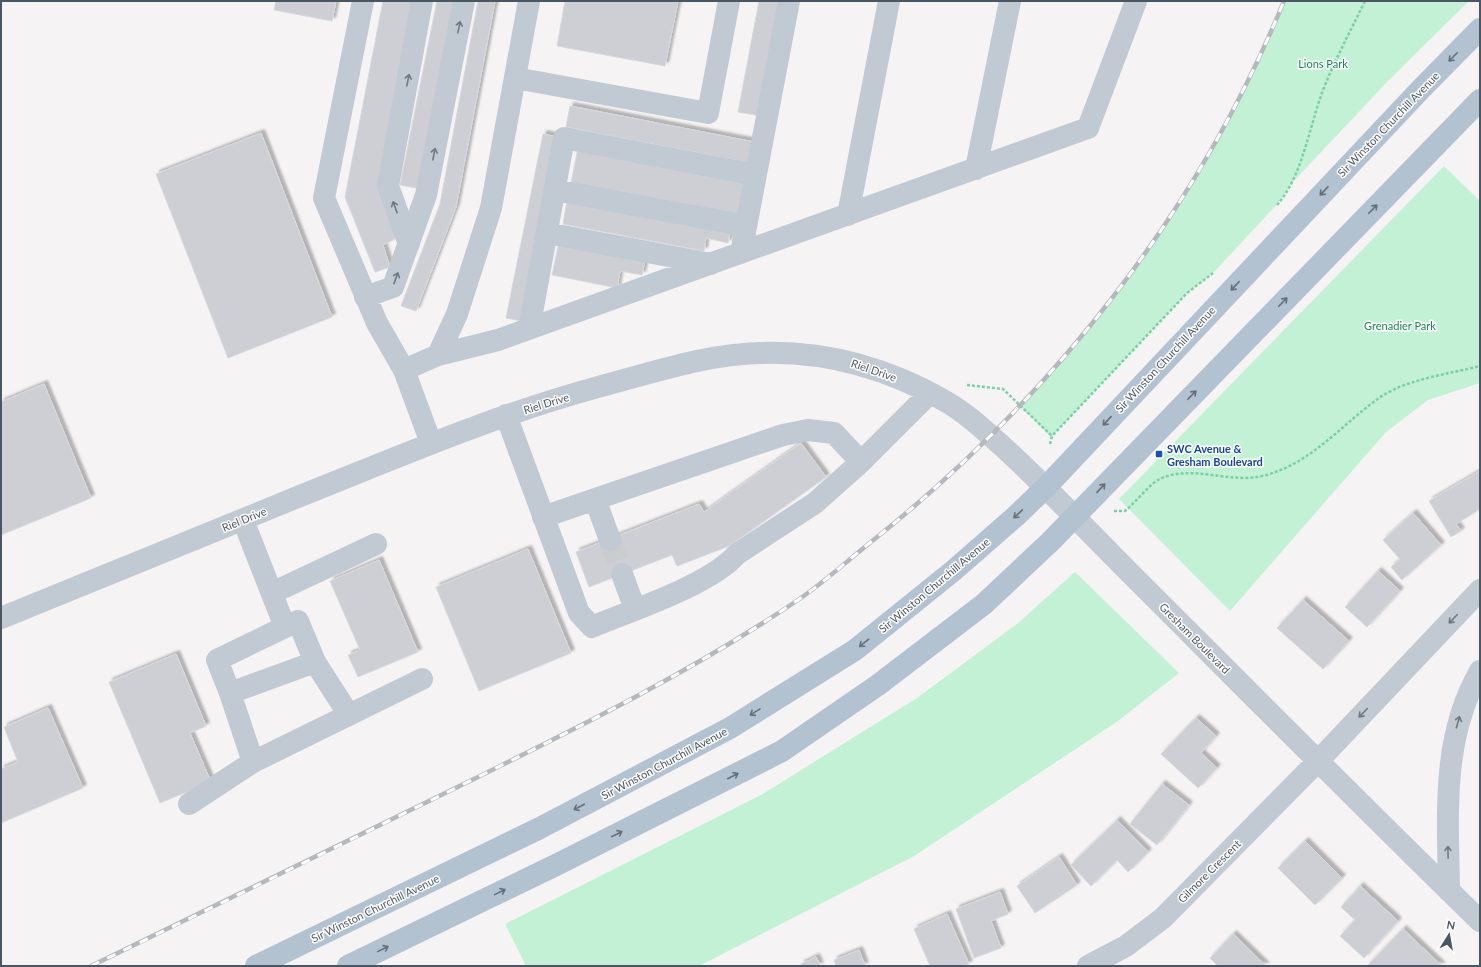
<svg xmlns="http://www.w3.org/2000/svg" width="1481" height="967" font-family="Lato,sans-serif">
<style>
.green{fill:#c3f1d5}
.building{fill:#cdcfd5;stroke:#d7d9de;filter:url(#shadow)}
.lines{fill:none;stroke-linecap:round;stroke-linejoin:round}
.minor-tunnel{stroke:#caccce;stroke-width:22;stroke-dasharray:22 11;stroke-linecap:butt}
.path{stroke:#7ad0a6;stroke-width:2.5;stroke-dasharray:3 2;stroke-linecap:butt}
.minor{stroke:#c1cad2;stroke-width:22}
.major{stroke:#b3c2d1;stroke-width:22}
.rail-casing{stroke:#b5b8bd;stroke-width:4.5}
.rail{stroke:#fff;stroke-width:3;stroke-dasharray:9;stroke-linecap:butt}
.oneway{stroke:#6e7983}
.oneway2{stroke:#64717d}
.transit-dot{fill:#1a4fb4;stroke:#fff;stroke-width:1.5}
.labels{text-anchor:middle;dominant-baseline:central;stroke-width:3;stroke-linejoin:round;paint-order:stroke}
.park-label{font-size:11px;fill:#17864f;stroke:#fff}
.street-label{font-size:11px;fill:#4a5661;stroke:#fff}
.transit-label{font-size:11px;font-weight:bold;fill:#164399;stroke:#fff;text-anchor:start}
</style>
<defs>
<filter id="shadow"><feDropShadow dx="3.5" dy="-3.5" stdDeviation="1" flood-color="#0004"/></filter>
</defs>
<rect width="100%" height="100%" fill="#f5f3f3"/>
<!-- green -->
<path class="green" d="M1284 1H1469L1388 81 1291 184 1278 203 1216 270 1187 293 1051 437 1020 406 1085 334 1164 227 1221 131 1273 29Z
M1444 166 1480 201V383L1428 400 1386 432 1230 611 1119 499Z
M1075 572 1179 673 1118 721 914 856 699 966H526L505 924 761 795 917 698 1017 624Z"/>
<!-- building -->
<path class="building" d="M276 1H336L332 21 274 10Z
M383 1H417L380 192 397 238 383 245 390 267 375 272 345 197Z
M437 1H459L422 189 400 185Z
M478 1H495L456 207 416 311 401 306 440 204Z
M565 1H678L665 66 557 46Z
M759 1H782L761 116 738 112Z
M570 106 754 142 750 163 566 127Z
M261 133 332 317 228 358 156 174Z
M543 134 558 137 521 321 506 318Z
M578 148 746 181 739 215 571 183Z
M567 201 730 232 728 243 706 238 704 251 563 224Z
M559 242 645 260 642 275 620 271 617 288 552 275Z
M44 384 91 498 1 535V402Z
M801 443 826 477 729 546 677 566 672 555 589 587 576 552 699 504 704 512Z
M1480 471V509L1456 524 1461 531 1451 537 1429 501Z
M1413 513 1441 545 1402 580 1391 567 1400 559 1383 540Z
M528 549 571 653 479 691 436 587Z
M379 560 418 652 358 677 348 655 360 650 330 581Z
M1378 571 1400 591 1367 627 1345 607Z
M1303 600 1349 641 1323 669 1277 628Z
M176 654 206 726 190 733 211 782 160 803 109 682Z
M48 708 83 788 1 823V769L18 762 4 727Z
M1196 718 1216 736 1201 753 1217 768 1198 788 1161 754Z
M1162 784 1189 805 1157 845 1130 824Z
M1117 820 1148 852 1128 872 1117 860 1091 886 1071 865Z
M1305 841 1342 878 1315 905 1278 868Z
M1059 857 1077 885 1035 913 1017 886Z
M1360 886 1398 921 1364 958 1340 936 1355 920 1341 907Z
M1000 892 1008 914 991 921 1001 948 974 958 956 909Z
M947 914 969 964 963 966H930L914 929Z
M1403 929 1442 966H1367Z
M1233 934 1266 966H1218L1210 958Z
M859 950 865 966H836L834 960Z
M816 957 820 966H801V964Z"/>
<g class="lines">
<!-- minor-tunnel -->
<path class="minor-tunnel" d="M610 540 622 574"/>
<!-- path -->
<path class="path" d="M1277 205C1302 177 1309 128 1322 93 1334 61 1350 32 1365 1
M967 385 1003 389 1052 436
M1050 444 1052 436 1187 293 1213 273
M1114 511H1125C1134 504 1150 484 1158 480 1189 463 1228 484 1262 476 1310 465 1341 425 1379 398 1406 379 1449 374 1480 366"/>
<!-- minor -->
<path class="minor" d="M363 1 324 198 377 323 404 370 431 443
M515 78 708 113 729 1
M976 169 1010 1
M555 190 746 226
M848 215 889 1
M547 233 711 264
M409 244 388 186 422 1
M741 253 789 1
M365 297 393 287 426 195 464 1
M529 329 564 138 756 175
M438 355 498 340 1088 128 1136 1
M404 370 438 355 457 314 491 208 529 1
M506 415 579 613 592 627C632 610 710 585 737 554L815 503 861 462 929 394
M595 499 610 540
M543 517 783 435 808 430 834 433 861 462
M243 520 285 627 217 660 230 693 253 762 422 679
M622 574 635 609
M272 593 376 544
M1 618C104 576 207 534 310 492 405 454 499 414 598 387 651 373 706 354 761 353 827 351 889 369 945 401 966 413 983 429 1001 445 1044 484 1084 527 1125 568 1243 686 1361 805 1480 921
M315 662 349 715
M230 693 315 662 298 621 285 627
M189 804 253 762
M1449 891C1448 816 1441 738 1480 671
M1088 966 1126 946 1163 918 1318 761 1480 590"/>
<!-- major -->
<path class="major" d="M256 966 540 828 730 728 855 650 953 571 1016 516 1046 487 1421 89 1480 29
M348 966 556 865 782 751 878 685 984 604 1050 542 1480 100"/>
<defs>
<path id="rail" d="M91 966C220 904 348 841 476 778 585 724 694 670 795 602 824 583 849 559 876 538 1054 395 1197 213 1284 1"/>
</defs>
<!-- rail casing -->
<use href="#rail" class="rail-casing"/>
<!-- rail -->
<use href="#rail" class="rail"/>
</g>
<!-- one-way arrows -->
<defs><path id="oneway-shaft" d="M-6 0H5M1.5-3L5.5 0L1.5 3" fill="none" stroke-width="1.6" stroke-linecap="round" stroke-linejoin="round"/></defs>
<g class="oneway">
<use href="#oneway-shaft" transform="translate(459 27) rotate(-79)"/>
<use href="#oneway-shaft" transform="translate(408 80) rotate(-79)"/>
<use href="#oneway-shaft" transform="translate(434 154) rotate(-79)"/>
<use href="#oneway-shaft" transform="translate(395 207) rotate(-110)"/>
<use href="#oneway-shaft" transform="translate(396 278) rotate(-70)"/>
<use href="#oneway-shaft" transform="translate(1453 619) rotate(134)"/>
<use href="#oneway-shaft" transform="translate(1363 713) rotate(134)"/>
<use href="#oneway-shaft" transform="translate(1458 722) rotate(-74)"/>
<use href="#oneway-shaft" transform="translate(1448 852) rotate(-91)"/>
</g>
<g class="oneway2">
<use href="#oneway-shaft" transform="translate(1453 57) rotate(135)"/>
<use href="#oneway-shaft" transform="translate(1324 191) rotate(133)"/>
<use href="#oneway-shaft" transform="translate(1373 209) rotate(-46)"/>
<use href="#oneway-shaft" transform="translate(1235 286) rotate(133)"/>
<use href="#oneway-shaft" transform="translate(1283 302) rotate(-46)"/>
<use href="#oneway-shaft" transform="translate(1192 395) rotate(-46)"/>
<use href="#oneway-shaft" transform="translate(1107 421) rotate(133)"/>
<use href="#oneway-shaft" transform="translate(1101 488) rotate(-47)"/>
<use href="#oneway-shaft" transform="translate(1018 514) rotate(137)"/>
<use href="#oneway-shaft" transform="translate(864 643) rotate(141)"/>
<use href="#oneway-shaft" transform="translate(755 712) rotate(148)"/>
<use href="#oneway-shaft" transform="translate(733 776) rotate(-27)"/>
<use href="#oneway-shaft" transform="translate(579 807) rotate(152)"/>
<use href="#oneway-shaft" transform="translate(617 834) rotate(-27)"/>
<use href="#oneway-shaft" transform="translate(500 892) rotate(-26)"/>
<use href="#oneway-shaft" transform="translate(383 949) rotate(-26)"/>
</g>
<!-- markers -->
<rect class="transit-dot" x="1155" y="450" width="8" height="8" rx="2"/>
<g class="labels">
<!-- park labels -->
<g class="park-label">
<text x="1323" y="63">Lions Park</text>
<text x="1400" y="325">Grenadier Park</text>
</g>
<!-- street labels -->
<g class="street-label">
<text transform="translate(1388 124) rotate(-46)">Sir Winston Churchill Avenue</text>
<text transform="translate(1165 359) rotate(-47)">Sir Winston Churchill Avenue</text>
<text transform="translate(874 370) rotate(19)">Riel Drive</text>
<text transform="translate(546 403) rotate(-17)">Riel Drive</text>
<text transform="translate(244 519) rotate(-22)">Riel Drive</text>
<text transform="translate(934 585) rotate(-40)">Sir Winston Churchill Avenue</text>
<text transform="translate(1195 638) rotate(45)">Gresham Boulevard</text>
<text transform="translate(664 763) rotate(-28)">Sir Winston Churchill Avenue</text>
<text transform="translate(1209 871) rotate(-45)">Gilmore Crescent</text>
<text transform="translate(375 908) rotate(-26)">Sir Winston Churchill Avenue</text>
</g>
<!-- transit labels -->
<g class="transit-label">
<text x="1167" y="448">SWC Avenue &amp;<tspan x="1167" dy="13">Gresham Boulevard</tspan></text>
</g>
</g>
<!-- border -->
<rect width="1481" height="967" fill="none" stroke="#4a5661" stroke-width="4"/>
<!-- north arrow -->
<g transform="translate(1449 935) rotate(11)" stroke="#ffffff" stroke-width="3" paint-order="stroke">
<path d="M0-3L7 15L0 10L-7 15Z" fill="#4a5661"/>
<text y="-6" font-size="11" font-weight="bold" text-anchor="middle" fill="#4a5661">N</text>
</g>
</svg>
